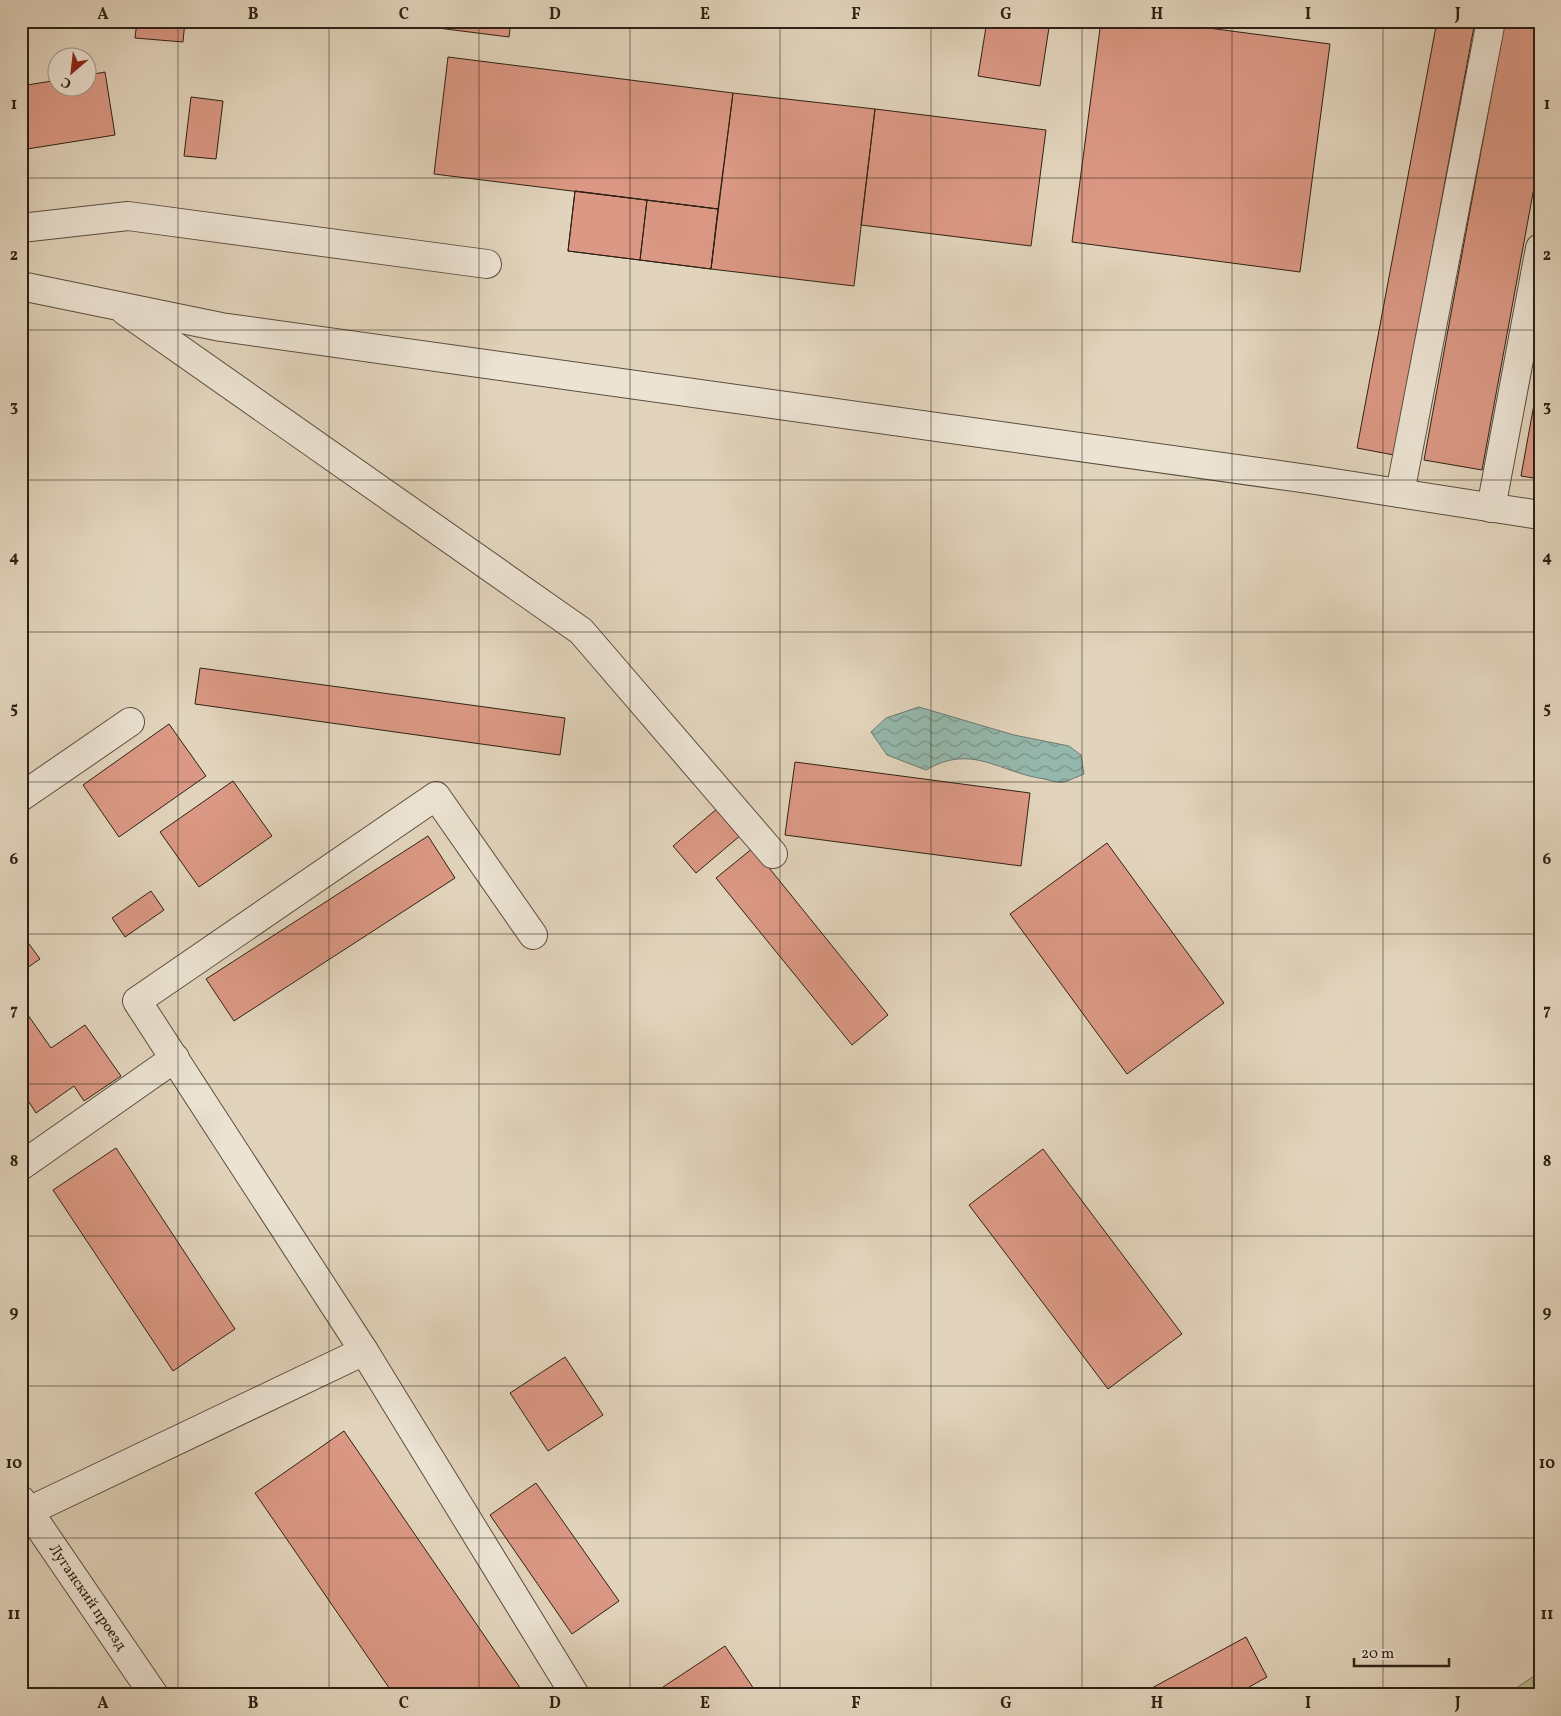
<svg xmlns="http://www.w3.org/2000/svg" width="1561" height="1716" font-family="Vollkorn,serif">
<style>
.grass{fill:url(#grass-tufts);stroke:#726e51}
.water{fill:url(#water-waves);stroke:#6c7c6f}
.building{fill:#db9884;stroke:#2e2114}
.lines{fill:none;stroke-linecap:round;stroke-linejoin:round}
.minor-casing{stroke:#5b4e3e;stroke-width:30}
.minor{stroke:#ece3d3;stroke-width:28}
.grid{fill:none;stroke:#2e2114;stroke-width:1;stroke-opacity:0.55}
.labels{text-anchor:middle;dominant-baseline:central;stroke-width:4;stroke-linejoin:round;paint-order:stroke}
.street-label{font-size:15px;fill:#2e2114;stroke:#ece3d3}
.neatline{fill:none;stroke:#2e2114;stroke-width:2}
.grid-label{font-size:16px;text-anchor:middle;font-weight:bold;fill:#2e2114}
</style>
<defs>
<pattern id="grass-tufts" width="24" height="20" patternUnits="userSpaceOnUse" patternTransform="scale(1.25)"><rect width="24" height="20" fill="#b7bc8e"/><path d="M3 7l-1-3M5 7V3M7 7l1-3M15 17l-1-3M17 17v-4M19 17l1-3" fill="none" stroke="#9ea17a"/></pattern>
<pattern id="water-waves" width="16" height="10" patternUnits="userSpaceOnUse" patternTransform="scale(1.25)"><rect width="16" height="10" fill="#95b8ac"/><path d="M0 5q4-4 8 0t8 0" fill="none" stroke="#7a958b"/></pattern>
</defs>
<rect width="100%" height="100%" fill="#e2d4bc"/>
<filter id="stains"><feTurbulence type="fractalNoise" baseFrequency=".004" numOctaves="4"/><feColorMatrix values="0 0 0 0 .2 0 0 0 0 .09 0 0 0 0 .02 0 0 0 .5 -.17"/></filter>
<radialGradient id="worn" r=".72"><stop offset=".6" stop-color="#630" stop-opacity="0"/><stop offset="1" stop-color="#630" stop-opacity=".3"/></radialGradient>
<!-- grass -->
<path class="grass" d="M1540 1672V1695H1506Z"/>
<!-- water -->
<path class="water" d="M919 707 1014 735 1069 746 1081 755 1084 774C1078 776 1069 781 1063 782 1057 783 1049 780 1044 779 998 772 972 743 926 770L887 755 871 732 886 718Z"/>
<!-- building -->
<path class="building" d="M137 21H185L183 42 135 38Z
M431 21H511L509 37 430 27Z
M987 21H1050L1040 86 978 76Z
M1101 21H1155L1330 44 1300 272 1072 242Z
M1437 21H1475L1394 455 1357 448Z
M1505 21H1540V155L1482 470 1424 460Z
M448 57 733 93 718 209 434 174Z
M105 72 115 135 21 150V86L58 80V88H88V75Z
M733 93 875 109 854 286 711 269Z
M191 97 223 101 216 159 184 156Z
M875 109 1046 130 1031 246 861 225Z
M575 191 718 209 711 269 568 251Z
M575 191 647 200 640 260 568 251Z
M647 200 718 209 711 269 640 260Z
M1540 371V479L1521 476Z
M200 668 565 718 560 755 195 704Z
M169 724 206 776 119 837 83 785Z
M795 762 1030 793 1021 866 785 835Z
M233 781 272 836 199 887 160 832Z
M718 808 741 835 696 873 673 846Z
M428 836 455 878 234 1021 206 979Z
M1107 843 1224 1003 1127 1074 1010 914Z
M753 848 888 1015 852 1045 716 878Z
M151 891 164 910 125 937 112 918Z
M21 933 40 959 21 972Z
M21 1005 51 1048 85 1025 121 1076 84 1101 74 1086 36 1113 27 1099 21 1103Z
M116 1148 235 1329 173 1371 53 1190Z
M1043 1149 1182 1334 1108 1389 969 1205Z
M565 1357 603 1415 548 1451 510 1393Z
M344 1431 525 1695H394L255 1493Z
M536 1483 619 1601 572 1634 490 1515Z
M1246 1637 1267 1677 1235 1695H1139Z
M725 1646 758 1695H651Z"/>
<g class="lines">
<defs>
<g id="minor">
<path d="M21 228 128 216 487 264"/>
<path d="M21 286 221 327 1315 480 1540 515"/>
<path d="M125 311 581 631 773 854"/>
<path d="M1400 493 1491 21"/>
<path d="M1491 508 1540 248"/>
<path d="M21 797 130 722"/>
<path d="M21 1166 175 1058"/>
<path d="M364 1351 575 1695"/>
<path id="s1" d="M21 1500 154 1695"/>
<path d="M29 1511 364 1351 137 1001 436 796 533 935"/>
</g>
</defs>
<!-- minor casing -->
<use href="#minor" class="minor-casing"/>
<!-- minor -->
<use href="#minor" class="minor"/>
</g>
<!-- grid -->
<path class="grid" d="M178 21V1695M329 21V1695M479 21V1695M630 21V1695M780 21V1695M931 21V1695M1082 21V1695M1232 21V1695M1383 21V1695M21 178H1540M21 330H1540M21 480H1540M21 632H1540M21 782H1540M21 934H1540M21 1084H1540M21 1236H1540M21 1386H1540M21 1538H1540"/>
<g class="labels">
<!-- street labels -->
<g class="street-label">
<text stroke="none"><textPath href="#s1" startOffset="118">Луганский проезд</textPath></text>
</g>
</g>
<!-- margin -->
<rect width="1561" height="1716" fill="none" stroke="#e2d4bc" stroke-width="55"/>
<!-- north arrow -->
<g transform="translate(72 72) rotate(208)"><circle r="24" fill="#ece3d3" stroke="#a09587"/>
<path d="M0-4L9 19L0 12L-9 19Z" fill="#8f2418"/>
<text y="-8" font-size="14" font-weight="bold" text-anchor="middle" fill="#2e2114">С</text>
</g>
<!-- scale -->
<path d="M1354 1658v8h95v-8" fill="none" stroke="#2e2114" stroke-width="2.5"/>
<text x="1361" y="1658" font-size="15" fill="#2e2114" stroke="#ece3d3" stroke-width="4" paint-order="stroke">20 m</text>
<rect x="28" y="28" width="1506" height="1660" class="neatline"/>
<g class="grid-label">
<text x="103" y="19">A</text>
<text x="253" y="19">B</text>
<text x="404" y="19">C</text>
<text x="555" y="19">D</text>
<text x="705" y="19">E</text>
<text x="856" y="19">F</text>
<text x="1006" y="19">G</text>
<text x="1157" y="19">H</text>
<text x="1308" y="19">I</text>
<text x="1458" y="19">J</text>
<text x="14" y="109">1</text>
<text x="1547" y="109">1</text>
<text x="14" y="260">2</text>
<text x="1547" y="260">2</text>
<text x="14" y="411">3</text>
<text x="1547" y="411">3</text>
<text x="14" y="562">4</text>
<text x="1547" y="562">4</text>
<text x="14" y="713">5</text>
<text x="1547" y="713">5</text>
<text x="14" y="864">6</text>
<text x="1547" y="864">6</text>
<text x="14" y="1015">7</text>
<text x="1547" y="1015">7</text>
<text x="14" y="1166">8</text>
<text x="1547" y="1166">8</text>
<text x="14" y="1317">9</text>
<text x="1547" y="1317">9</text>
<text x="14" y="1468">10</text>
<text x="1547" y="1468">10</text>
<text x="14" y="1619">11</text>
<text x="1547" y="1619">11</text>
<text x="103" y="1708">A</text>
<text x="253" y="1708">B</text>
<text x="404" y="1708">C</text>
<text x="555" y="1708">D</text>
<text x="705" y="1708">E</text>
<text x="856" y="1708">F</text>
<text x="1006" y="1708">G</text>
<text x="1157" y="1708">H</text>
<text x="1308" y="1708">I</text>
<text x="1458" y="1708">J</text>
</g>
<rect width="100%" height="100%" filter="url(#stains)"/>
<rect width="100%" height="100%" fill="url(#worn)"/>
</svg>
